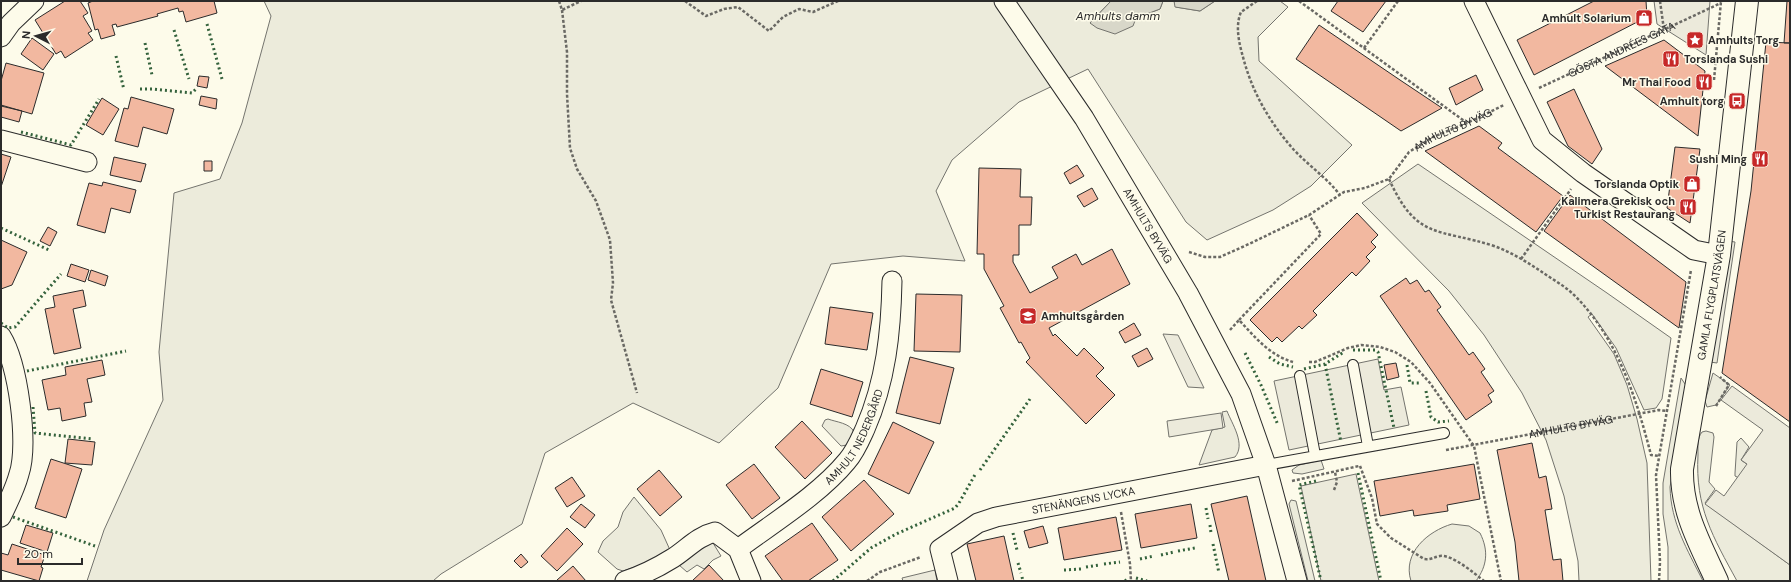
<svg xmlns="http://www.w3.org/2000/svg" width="1791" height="582" font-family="'DM Sans',sans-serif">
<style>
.green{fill:#ecebdb;stroke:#74746e}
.parking{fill:#eceadb;stroke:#74746e}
.water{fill:#d8d7c9;stroke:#74746e}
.building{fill:#f2b8a0;stroke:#2b2b2b}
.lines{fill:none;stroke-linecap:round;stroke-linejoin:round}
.service-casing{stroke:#2b2b2b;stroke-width:12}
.minor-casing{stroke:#2b2b2b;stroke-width:21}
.tertiary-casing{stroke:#2b2b2b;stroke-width:24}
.path{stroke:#6a6964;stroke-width:2.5;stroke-dasharray:3 2;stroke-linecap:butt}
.service{stroke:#fdfbea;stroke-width:10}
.minor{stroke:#fdfbea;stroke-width:19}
.tertiary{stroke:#fdfbea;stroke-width:22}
.hedge{stroke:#34623c;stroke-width:3;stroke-dasharray:2 3;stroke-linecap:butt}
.labels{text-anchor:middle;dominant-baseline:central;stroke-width:3;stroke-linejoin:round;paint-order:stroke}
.poi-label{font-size:11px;font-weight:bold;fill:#2b2b2b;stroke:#fdfbea;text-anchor:end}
.street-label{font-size:11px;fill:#2b2b2b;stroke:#fdfbea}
.water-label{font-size:12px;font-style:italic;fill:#2b2b2b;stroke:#fdfbea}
</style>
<rect width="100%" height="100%" fill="#fdfbea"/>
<!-- green -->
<path class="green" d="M264 1H1111L1090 23 1136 18 1160 9 1163 1H1174L1176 7 1200 11 1215 1H1280L1288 7 1258 37 1259 61 1352 145 1311 186 1273 210 1207 240 1186 222 1088 69 1019 102 952 160 936 191 965 261 903 256 831 264 778 388 719 443 633 403 545 453 522 524 441 574 433 581H87L104 530 163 400 159 352 174 193 220 179 242 123 271 16Z
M1418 164 1607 293 1671 338 1662 399 1656 408 1644 410 1616 348 1592 314 1588 317 1614 354 1627 385 1637 419 1647 463 1651 581H1579L1578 561 1564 496 1546 440 1522 393 1484 335 1449 291 1362 203Z
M1713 373 1730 385 1716 405 1707 407 1705 401Z
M1681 378 1687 387 1670 487C1671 523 1687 549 1703 581H1668V547L1663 514V483Z
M1227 411C1232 424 1246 444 1235 457L1199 465 1212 430 1225 427 1222 412Z
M828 419C836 422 850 423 854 432L847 445 841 446 822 426 825 420Z
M1706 431 1713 433 1714 437 1709 482 1715 489 1705 503 1790 565V581H1737C1713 537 1695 507 1698 455 1698 447 1697 438 1702 432Z
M1741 438 1749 447 1741 460 1748 465 1739 478 1735 476V473L1737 442Z
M1321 460 1324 469 1302 474 1293 473 1292 470 1299 465Z
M634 497 661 530 670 550 661 558 623 571 617 569 598 552 603 541 618 527 623 512Z
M1291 500 1296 501 1315 581H1308L1289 504Z
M1452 524 1469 526 1480 533C1489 551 1487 566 1476 581H1411C1402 553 1428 531 1452 524Z
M705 543H713L721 556 713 560 704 569 697 565 687 572 679 565Z"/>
<!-- parking -->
<path class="parking" d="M1654 1H1710L1706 55 1657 24Z
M1728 241 1735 242 1717 363 1710 362Z
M1163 334 1178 335 1204 388 1188 387Z
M1378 359 1384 390 1401 387 1409 425 1289 450 1274 381Z
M1732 386 1790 428V565L1705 504 1716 490 1724 496 1747 464 1741 460 1763 430 1721 400Z
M1221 413 1223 428 1169 437 1167 421Z
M1356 474 1379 581H1321L1301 486Z
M935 570 937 581H903L902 578Z"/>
<!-- water -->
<path class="water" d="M1111 1H1163L1160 9 1136 18 1133 26 1115 34 1097 28 1090 23Z
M1174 1H1215L1200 11 1175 7Z"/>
<!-- building -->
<path class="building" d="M65 1H80L88 13 83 16 92 31 88 33 93 40 65 58 61 51 56 54 35 20Z
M93 1H215H214L217 13 186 22 183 11 179 12 178 8 157 14 158 16 117 27 116 24 112 25 115 35 101 39 98 29 95 30 88 3Z
M1338 1H1386L1363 32 1331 11Z
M1594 1H1646L1647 17 1534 75 1517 40Z
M1787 1H1790V43H1784Z
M1319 25 1400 80 1442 108 1401 131 1296 59Z
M32 38 54 54 43 70 21 54Z
M1664 40 1705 71 1698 136 1605 66Z
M1766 42 1790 43V422L1722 373 1751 191Z
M6 63 44 73 32 114 1 105V81Z
M1476 75 1483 90 1456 105 1449 88Z
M199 76 209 77 207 88 197 86Z
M1574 89 1602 149 1592 164 1568 146 1547 102Z
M201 96 217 99 216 109 199 105Z
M131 97 174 109 167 134 143 127 138 147 115 141 124 108 128 109Z
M102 98 119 109 103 135 86 125Z
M1 106 22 111 19 122 1 117Z
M1479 126 1502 143 1498 148 1563 196 1536 232 1425 151Z
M1675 147 1700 149 1690 223 1667 208Z
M1 154 11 157 1 187Z
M114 157 146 164 141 182 110 175Z
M204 161H212V171H204Z
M1077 165 1084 176 1070 184 1064 173Z
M979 168 1021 169 1020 197H1032L1031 225H1019V255H1013V262L1030 293 1058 278 1052 267 1076 254 1082 265 1112 249 1130 284 1049 328 1053 336 1055 334 1077 356 1084 348 1104 368 1096 376 1115 395 1086 424 1026 362 1030 358 1021 342 1019 343 1000 308 1004 306 984 269V254H977Z
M103 182 136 190 130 213 111 208 105 233 77 225 89 183 102 186Z
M1092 188 1098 199 1084 207 1077 196Z
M1570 195 1686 282 1679 328 1544 231Z
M1357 213 1378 235 1371 242 1376 247 1366 257 1370 261 1356 276 1352 272 1313 311 1317 315 1302 329 1299 326 1282 342 1277 337 1272 342 1250 320Z
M48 227 57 232 50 246 40 241Z
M1 240 27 252 12 285 1 289Z
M71 264 89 270 85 282 67 276Z
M91 270 108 276 105 286 88 280Z
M1406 278 1410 284 1417 280 1425 292 1429 290 1441 307 1437 310 1469 355 1473 352 1485 369 1481 372 1494 391 1488 395 1492 402 1466 420 1380 296Z
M83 290 86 306 73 309 81 348 54 354 45 309 55 307 53 296Z
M916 294 962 295 960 352 914 351Z
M830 307 873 313 867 350 825 344Z
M1134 323 1141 335 1125 343 1119 332Z
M1147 348 1153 359 1138 367 1132 356Z
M910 357 954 368 940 424 896 413Z
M102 360 105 375 87 379 92 402 84 403 86 416 62 421 60 408 48 410 42 380 66 375 65 367Z
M1396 363 1399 377 1387 380 1384 365Z
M821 369 863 382 852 417 810 404Z
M802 421 832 453 805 479 775 447Z
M893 422 934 442 909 494 868 474Z
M68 439 95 442 92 465 65 463Z
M1532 443 1539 478 1546 476 1552 509 1545 510 1553 560 1561 559 1563 581H1519L1515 542 1497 450Z
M51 459 82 469 66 518 35 508Z
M754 464 780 498 752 519 726 485Z
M1474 464 1480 499 1447 505 1448 511 1414 516 1413 510 1380 516 1374 481Z
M659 470 682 497 660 516 637 489Z
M572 477 585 496 567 507 555 488Z
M864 480 894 514 851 551 822 517Z
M1247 496 1266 581H1229L1211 504Z
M581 504 595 515 585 528 570 517Z
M1191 504 1197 538 1141 548 1135 514Z
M1116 517 1122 550 1064 560 1058 528Z
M812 523 838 560 808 581H783L765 556Z
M26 525 53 533 47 552 20 543Z
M1043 526 1048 543 1029 548 1024 531Z
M567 528 583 544 557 571 541 556Z
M1004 536 1014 581H976L967 544Z
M12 544 45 555 41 567 43 568 39 581 1 570V553L8 555Z
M521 554 528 562 521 568 514 561Z
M709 565 724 581H692Z
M573 566 586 581H558L557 580Z"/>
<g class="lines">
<defs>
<path id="service" d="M1353 365 1368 446
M1300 376 1315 455
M1266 465 1444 433"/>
<g id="minor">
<path id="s4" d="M1004 1 1084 118 1188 293 1241 394 1266 465 1297 581"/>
<path d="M1474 1 1542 140 1583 173 1694 250 1719 255"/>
<path d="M1 37 11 23 34 1"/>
<path d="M1 140 87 162"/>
<path d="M1 336C18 363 29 444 19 474 15 489 8 503 1 517"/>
<path id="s5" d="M738 549C773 523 820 494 847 461 855 452 860 440 865 429 886 381 891 332 892 281"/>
<path d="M625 581C643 575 657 568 673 558 687 549 698 536 715 532L738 549 751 581"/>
<path id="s6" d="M948 581 940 549 978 523 996 517 1266 465"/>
</g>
<g id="tertiary">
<path id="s7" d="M1717 581C1700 544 1681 511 1682 469L1719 255 1747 1"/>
</g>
</defs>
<!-- service casing -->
<use href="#service" class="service-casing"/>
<!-- minor casing -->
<use href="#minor" class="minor-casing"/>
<!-- tertiary casing -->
<use href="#tertiary" class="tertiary-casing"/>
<!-- path -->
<g class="path">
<path d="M559 1 562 10 581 1"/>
<path d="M685 1 706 16 724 9 738 7 769 31 783 17 799 9 813 12 838 1"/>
<path d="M1257 1 1241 12C1235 26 1239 43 1243 57 1252 92 1270 123 1294 150 1309 166 1326 177 1340 195"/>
<path d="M1299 1 1467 123"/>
<path d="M1660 1 1664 30"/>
<path d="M562 10 567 52V94L570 148 577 169 596 201 610 240 613 283 611 300 637 393"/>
<path d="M1364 48 1398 1"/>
<path d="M1714 80 1721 1"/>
<path id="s1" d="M1539 88 1721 3"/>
<path d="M1389 179C1417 241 1439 228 1494 246 1511 252 1527 262 1542 272 1552 279 1563 285 1572 293 1617 336 1636 397 1651 455L1659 456"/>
<path id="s2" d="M1189 252 1205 257H1220L1249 244 1309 215 1344 192 1365 188 1389 179 1409 152 1433 137 1467 123 1504 105"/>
<path d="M1521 259 1571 189"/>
<path d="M1239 320 1321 234 1309 215"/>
<path d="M1230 330 1239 320C1255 337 1269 355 1293 362"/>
<path d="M1309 362H1315L1348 348 1361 345 1380 347 1395 352 1411 362 1430 383 1474 446 1501 581"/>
<path d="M1716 406 1729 385 1720 377"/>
<path id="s3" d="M1446 450 1659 410 1667 411"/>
<path d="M1360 466 1372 498 1377 524 1391 538 1424 559C1431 560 1434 557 1440 556 1452 554 1475 574 1484 581"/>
<path d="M1292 481 1359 466"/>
<path d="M1334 490 1337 482 1335 472"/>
<path d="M1121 512 1130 564 1131 581"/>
<path d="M867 581 880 572 921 557"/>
<path d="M1659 581 1660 562 1656 475 1691 270"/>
</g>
<!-- service -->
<use href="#service" class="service"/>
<!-- minor -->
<use href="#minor" class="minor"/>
<!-- tertiary -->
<use href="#tertiary" class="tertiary"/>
<!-- hedge -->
<path class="hedge" d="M207 24 222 79
M174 30 189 79
M145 43 152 75
M116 56 124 90
M140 89H152L192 93 196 89
M21 132 71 145 99 99
M1 228 49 250
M1 323 8 328 15 327 61 274
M1353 350H1375L1378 352 1394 428
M1245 353 1261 385 1278 425
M1269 357 1280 364 1293 367
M1325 364 1341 442
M1407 365 1410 383H1419
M1304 369 1325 364 1344 352
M27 371 126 351
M1426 391 1431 417 1438 422 1449 421
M33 407 35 433 93 439
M980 470 1030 399
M1358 473 1381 581
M1316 481 1299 485 1321 581
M1206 508 1208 519
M13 517 95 546
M1210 525 1211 533
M1013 533 1017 550
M1213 544 1219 573
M1178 551 1195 548
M1161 555 1174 552
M1140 559 1154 556
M1018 563 1021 573
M1104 564 1120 562
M1086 567 1100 565
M1064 570 1081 569
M1022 577 1023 581
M1136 578 1147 581
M1221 580V581
M833 581 871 548 896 534 955 508 959 503 976 473
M1125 581 1129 578"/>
</g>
<!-- icons -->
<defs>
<symbol id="shop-square" viewBox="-11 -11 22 22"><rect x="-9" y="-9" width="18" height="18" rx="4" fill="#c62828" stroke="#fdfbea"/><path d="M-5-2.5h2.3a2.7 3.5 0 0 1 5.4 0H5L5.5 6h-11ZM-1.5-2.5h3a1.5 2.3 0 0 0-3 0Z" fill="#fff"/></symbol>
<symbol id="sight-square" viewBox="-11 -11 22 22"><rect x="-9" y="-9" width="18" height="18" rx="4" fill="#c62828" stroke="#fdfbea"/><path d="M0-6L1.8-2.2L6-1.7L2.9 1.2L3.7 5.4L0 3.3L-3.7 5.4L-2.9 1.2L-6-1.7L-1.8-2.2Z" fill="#fff"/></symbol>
<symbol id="restaurant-square" viewBox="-11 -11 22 22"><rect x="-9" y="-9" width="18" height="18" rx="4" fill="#c62828" stroke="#fdfbea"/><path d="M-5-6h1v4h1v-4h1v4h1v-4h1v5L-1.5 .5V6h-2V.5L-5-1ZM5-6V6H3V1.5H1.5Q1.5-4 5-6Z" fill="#fff"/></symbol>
<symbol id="bus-square" viewBox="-11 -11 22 22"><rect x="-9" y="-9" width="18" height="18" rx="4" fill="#c62828" stroke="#fdfbea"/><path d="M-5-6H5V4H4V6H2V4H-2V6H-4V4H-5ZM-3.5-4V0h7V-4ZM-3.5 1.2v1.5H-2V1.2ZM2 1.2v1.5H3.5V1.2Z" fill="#fff"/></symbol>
<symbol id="school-square" viewBox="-11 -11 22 22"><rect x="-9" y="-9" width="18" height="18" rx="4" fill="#c62828" stroke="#fdfbea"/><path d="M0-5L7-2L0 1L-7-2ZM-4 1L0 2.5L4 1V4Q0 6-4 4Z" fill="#fff"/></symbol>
</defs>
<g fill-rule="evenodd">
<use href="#shop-square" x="1634" y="8" width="20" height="20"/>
<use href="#sight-square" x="1685" y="30" width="20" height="20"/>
<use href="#restaurant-square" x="1661" y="49" width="20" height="20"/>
<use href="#restaurant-square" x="1694" y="72" width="20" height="20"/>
<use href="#bus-square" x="1727" y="91" width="20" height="20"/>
<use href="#restaurant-square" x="1750" y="149" width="20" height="20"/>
<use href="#shop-square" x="1682" y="174" width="20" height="20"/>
<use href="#restaurant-square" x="1678" y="197" width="20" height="20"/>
<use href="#school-square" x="1018" y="306" width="20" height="20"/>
</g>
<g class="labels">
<!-- poi labels -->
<g class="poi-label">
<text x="1631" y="18">Amhult Solarium</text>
<text x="1708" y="40" text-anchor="start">Amhults Torg</text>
<text x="1684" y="59" text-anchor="start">Torslanda Sushi</text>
<text x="1691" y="82">Mr Thai Food</text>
<text x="1724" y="101">Amhult torg</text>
<text x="1747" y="159">Sushi Ming</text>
<text x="1679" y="184">Torslanda Optik</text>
<text x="1675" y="201">Kalimera Grekisk och<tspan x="1675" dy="13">Turkist Restaurang</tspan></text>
<text x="1041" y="316" text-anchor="start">Amhultsgården</text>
</g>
<!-- street labels -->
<g class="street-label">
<text stroke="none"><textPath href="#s1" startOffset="91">GÖSTA ANDRÉES GATA</textPath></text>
<text stroke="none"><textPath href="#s2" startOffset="302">AMHULTS BYVÄG</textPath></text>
<text stroke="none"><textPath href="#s4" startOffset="267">AMHULTS BYVÄG</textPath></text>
<text stroke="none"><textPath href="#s7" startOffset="295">GAMLA FLYGPLATSVÄGEN</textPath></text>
<text stroke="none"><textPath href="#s3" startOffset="127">AMHULTS BYVÄG</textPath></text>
<text stroke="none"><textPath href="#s5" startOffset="165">AMHULT NEDERGÅRD</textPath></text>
<text stroke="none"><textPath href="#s6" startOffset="187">STENÄNGENS LYCKA</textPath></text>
</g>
<!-- water labels -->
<g class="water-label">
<text x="1118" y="16">Amhults damm</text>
</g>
</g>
<!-- border -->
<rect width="1791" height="582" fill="none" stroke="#2b2b2b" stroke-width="4"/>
<!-- north arrow -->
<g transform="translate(36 36) rotate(276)" stroke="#fdfbea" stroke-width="3" paint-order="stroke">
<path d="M0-3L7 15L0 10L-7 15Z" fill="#2b2b2b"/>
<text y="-6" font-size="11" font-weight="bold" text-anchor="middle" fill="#2b2b2b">N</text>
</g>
<!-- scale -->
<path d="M18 558v6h64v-6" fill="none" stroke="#2b2b2b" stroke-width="2"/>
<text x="24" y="558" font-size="12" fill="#2b2b2b" stroke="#fdfbea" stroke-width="3" paint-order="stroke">20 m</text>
</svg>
